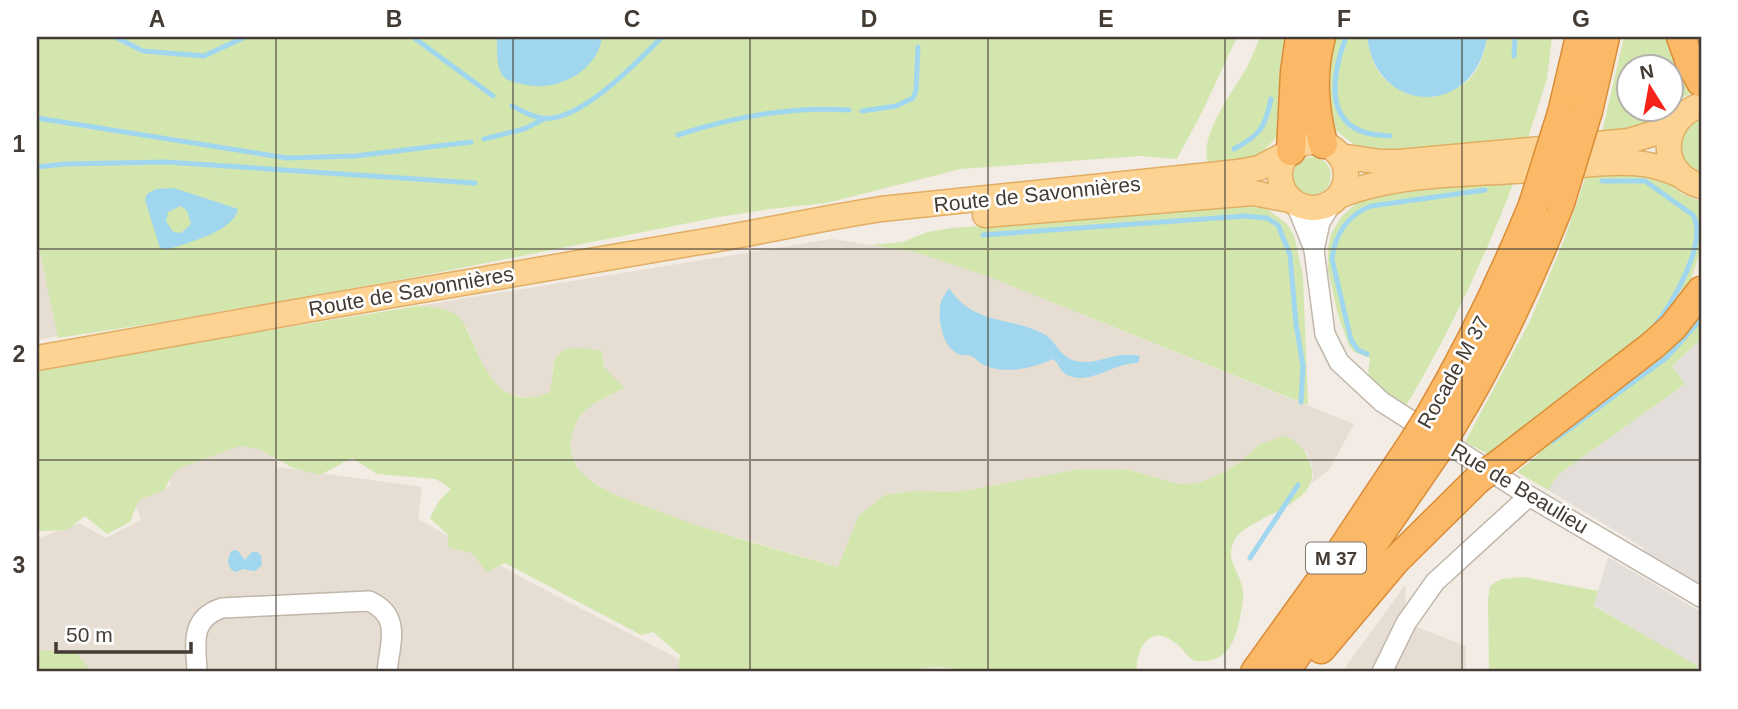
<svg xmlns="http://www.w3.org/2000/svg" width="1738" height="709" font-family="Arial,sans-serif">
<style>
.residential{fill:#e6ded3}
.industrial{fill:#e4deda}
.green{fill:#d3e6ae}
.water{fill:#a1d7ee;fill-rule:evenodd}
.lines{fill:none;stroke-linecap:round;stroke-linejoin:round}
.stream{stroke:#a1d7ee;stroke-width:5}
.minor-casing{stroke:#c0b6aa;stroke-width:22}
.major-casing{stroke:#e1ae64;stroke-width:27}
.highway-casing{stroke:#da8c37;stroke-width:31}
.minor{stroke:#fff;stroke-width:19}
.major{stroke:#fcd393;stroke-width:24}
.highway{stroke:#fbb967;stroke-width:28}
.highway-bridge-casing{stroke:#da8c37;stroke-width:31;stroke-linecap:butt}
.highway-bridge{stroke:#fbb967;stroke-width:28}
.grid{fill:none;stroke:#443c34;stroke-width:2;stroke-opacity:0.55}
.labels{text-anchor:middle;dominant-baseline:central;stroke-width:5;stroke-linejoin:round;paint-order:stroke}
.shield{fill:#fff;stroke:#7c7671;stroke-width:2}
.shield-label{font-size:19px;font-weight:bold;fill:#443c34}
.street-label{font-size:21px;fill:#443c34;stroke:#fff}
.neatline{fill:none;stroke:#443c34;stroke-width:2.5}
.grid-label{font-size:23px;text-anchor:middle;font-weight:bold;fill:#443c34}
</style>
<rect width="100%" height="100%" fill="#f2ece5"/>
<!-- residential -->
<path class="residential" d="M37 238 58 336 37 340Z
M832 239 914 252 987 276 1354 424 1329 470 1311 484 1313 476 1312 466 1306 451 1260 444 1240 462 1222 473 1199 483 1178 484 1126 469H1079L959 492 911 491 885 495 859 515 839 567 691 524 608 492 582 474 572 457 570 440 576 422 588 407 624 388 607 372 602 360 558 354 552 367 553 381 550 392 535 398 511 395 497 386 484 370 467 328 439 308 418 306Z
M265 432 277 467 422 487 418 519 530 582 704 672H37V539L79 523 106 538 141 520 133 496 171 486 165 466Z
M1405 585 1406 623 1466 646V672H1342Z"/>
<!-- industrial -->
<path class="industrial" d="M1701 339V591L1641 554 1644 548 1548 490 1559 474 1685 384 1672 366Z
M1608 557 1701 612V672H1694L1697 667 1594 605Z"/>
<!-- green -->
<path class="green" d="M37 37H1237L1203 110 1177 159 1139 156 961 169 826 203 770 209 719 217 420 276 161 322 58 338 37 238Z
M1260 37H1288L1279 135 1264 150 1253 157 1236 163 1209 165C1196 139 1234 90 1247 67 1252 57 1256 47 1260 37Z
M1332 37H1367C1372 73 1389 94 1427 94 1465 94 1482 73 1487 37H1552L1547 79 1527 141 1388 152 1356 146 1333 128 1326 107Z
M1624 37H1672L1697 90 1678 100 1672 107V66H1630V108L1671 109 1664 120 1601 137Z
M1701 116V175C1681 166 1680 155 1680 135Z
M1293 176a19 19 0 1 1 38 0a19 19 0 1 1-38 0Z
M1616 170 1665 179 1682 194 1701 201V243L1698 258 1691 279 1672 315 1490 455 1465 442 1530 321 1564 240 1587 173Z
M1514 182C1483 262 1448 336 1404 409L1372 381 1368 372 1370 358 1354 352 1349 346 1338 315 1328 270V248L1331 234 1342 216 1359 201 1387 193Z
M1246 207 1264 208 1270 211 1287 224 1294 235 1303 276 1308 405 987 276 914 252 871 245 903 242 927 232 951 228Z
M418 306C429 307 445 307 455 314 463 319 468 332 472 341 488 377 504 411 550 392 552 384 552 378 553 370 554 341 583 348 602 351L604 367 624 388C612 395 597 400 587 409 568 426 564 456 584 475 602 492 627 499 650 508 711 532 775 549 838 567L859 515 885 495 912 491 959 492 1079 469H1126L1178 484 1199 483 1222 473 1240 462 1260 444 1285 436C1298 442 1306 450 1310 463 1326 507 1246 515 1234 541 1224 561 1242 574 1243 592 1244 601 1241 610 1240 618 1234 646 1226 663 1195 661 1186 656 1182 647 1174 642 1149 623 1135 651 1137 672H951L956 669C943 667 923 666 911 672H678L680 655 653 632 641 635 505 563 487 572 472 553 448 547V535L430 518 439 501 451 489 436 479 377 474 352 458 320 475 293 468 259 449 239 446 180 468 174 472 164 490 139 500 130 522 107 534 85 516 67 530 37 531V368Z
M1701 311V339L1672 366 1685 384 1559 474 1548 490 1517 472 1538 455 1535 450Z
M1524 577 1598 591 1594 606 1698 666 1694 672H1489L1488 599 1490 586 1501 579Z
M44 650 77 653 91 672H37V653Z"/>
<!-- water -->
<path class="water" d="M497 37H602C597 73 555 93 522 84 514 82 507 81 502 75 496 65 497 48 497 37Z
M1367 37H1487C1476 117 1377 117 1367 37Z
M174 188 238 209C234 232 186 243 166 250L160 248 145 200 147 194 156 189ZM181 206 187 211 191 224 181 233 173 232 166 221 168 212Z
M949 288C974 326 1010 316 1044 334 1057 342 1059 357 1076 361 1099 366 1113 350 1140 356L1138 363C1114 362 1091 386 1067 375 1060 372 1059 363 1053 359 1034 368 1004 375 984 365 979 363 976 358 971 356 968 354 964 356 961 355 942 349 937 318 941 302 942 298 946 293 949 288Z
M237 550 245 560 252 552H258L261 556 262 565 255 571 243 569 236 572 232 570C227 565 227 557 232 551Z"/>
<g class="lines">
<!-- stream -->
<path class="stream" d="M115 37 143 51 204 56 245 37
M413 37 493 96
M1346 37C1334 69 1322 121 1367 133 1374 135 1383 135 1390 136
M1514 56 1515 37
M512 106C521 110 532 117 542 118 579 124 638 61 662 37
M862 111 896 106 913 98 916 91 918 47
M37 118 287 158 355 156 471 142
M678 135C733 117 791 106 849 110
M484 139 524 129 544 119
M1234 149C1260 135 1265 128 1271 99
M37 167 65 164 166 162 475 183
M1602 181H1645L1693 215C1708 242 1673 303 1656 324
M983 235 1245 216 1267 218 1278 225 1290 255 1296 324 1303 366 1301 402
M1367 354 1358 350 1351 340 1332 259C1335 234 1348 215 1371 206L1485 190
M1553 441 1666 358 1701 319
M1250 558 1298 485"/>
<defs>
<path id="minor" d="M1296 204 1314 249
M1331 204 1320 222 1314 250 1325 334 1339 362 1382 402 1529 496 1701 597
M197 672C196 644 189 619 222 608L369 601C402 616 390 642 387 672
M1382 672 1406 623 1435 582 1529 496"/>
<path id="major" d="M1701 105C1659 119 1657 174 1701 186
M1280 175a33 33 0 1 1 66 0a33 33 0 1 1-66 0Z
M1340 156 1381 162H1399L1629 141 1655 133 1676 121
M1339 196C1397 172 1473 174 1536 170 1571 167 1609 160 1644 164 1657 166 1668 170 1680 175
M985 215 1253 193 1290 200
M37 358C256 318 474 281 694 243 756 233 818 219 881 209L1238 172 1259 168 1286 154"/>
<path id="highway" d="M1321 37C1311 74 1314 107 1323 144
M1681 37 1690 62 1701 82
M1588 111 1605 37
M1562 113 1580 37
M1291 151 1295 72 1300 37
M1429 417C1470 347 1502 281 1533 205
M1450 429C1494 357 1529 282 1560 203
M1503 461 1653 345 1673 327 1701 291
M1321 649 1396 560 1478 479
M1255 672 1329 569 1414 441
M1285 672 1435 454"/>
</defs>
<!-- minor casing -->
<use href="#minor" class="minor-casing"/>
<!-- major casing -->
<use href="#major" class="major-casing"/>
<!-- highway casing -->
<use href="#highway" class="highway-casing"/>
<!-- minor -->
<use href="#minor" class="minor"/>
<!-- major -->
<use href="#major" class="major"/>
<!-- highway -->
<use href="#highway" class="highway"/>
<defs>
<path id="highway-bridge" d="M1560 203 1588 111
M1533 205 1562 113
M1414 441 1429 417
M1435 454 1450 429
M1478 479 1503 461"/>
</defs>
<!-- highway-bridge casing -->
<use href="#highway-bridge" class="highway-bridge-casing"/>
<!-- highway-bridge -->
<use href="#highway-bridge" class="highway-bridge"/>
</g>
<!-- grid -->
<path class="grid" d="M276 37V672M513 37V672M750 37V672M988 37V672M1225 37V672M1462 37V672M37 249H1701M37 460H1701"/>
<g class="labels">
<!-- shield labels -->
<rect class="shield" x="1306" y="542.5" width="60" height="31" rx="5"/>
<g class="shield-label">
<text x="1336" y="558">M 37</text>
</g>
<!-- street labels -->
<g class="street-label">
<text transform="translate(1037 194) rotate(-6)">Route de Savonnières</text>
<text transform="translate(411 291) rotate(-10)">Route de Savonnières</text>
<text transform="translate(1453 372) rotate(-61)">Rocade M 37</text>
<text transform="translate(1520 488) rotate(31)">Rue de Beaulieu</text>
</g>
</g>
<!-- border -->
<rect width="1738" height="709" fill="none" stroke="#ffffff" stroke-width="77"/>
<!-- north arrow -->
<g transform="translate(1650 88) rotate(349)"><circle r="33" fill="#ffffff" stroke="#b4b1ae" stroke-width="2"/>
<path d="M0-5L12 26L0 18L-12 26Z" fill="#f62118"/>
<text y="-10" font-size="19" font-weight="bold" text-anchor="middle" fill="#443c34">N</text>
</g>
<!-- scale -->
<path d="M56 642v10h135v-10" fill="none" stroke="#443c34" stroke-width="3.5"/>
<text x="66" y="642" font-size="21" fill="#443c34" stroke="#ffffff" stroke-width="5" paint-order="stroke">50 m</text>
<rect x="38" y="38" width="1662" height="632" class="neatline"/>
<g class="grid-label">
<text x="157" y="27">A</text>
<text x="394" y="27">B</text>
<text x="632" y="27">C</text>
<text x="869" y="27">D</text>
<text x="1106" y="27">E</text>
<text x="1344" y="27">F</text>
<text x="1581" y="27">G</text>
<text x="19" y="152">1</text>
<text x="19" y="362">2</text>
<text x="19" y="573">3</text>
</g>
</svg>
